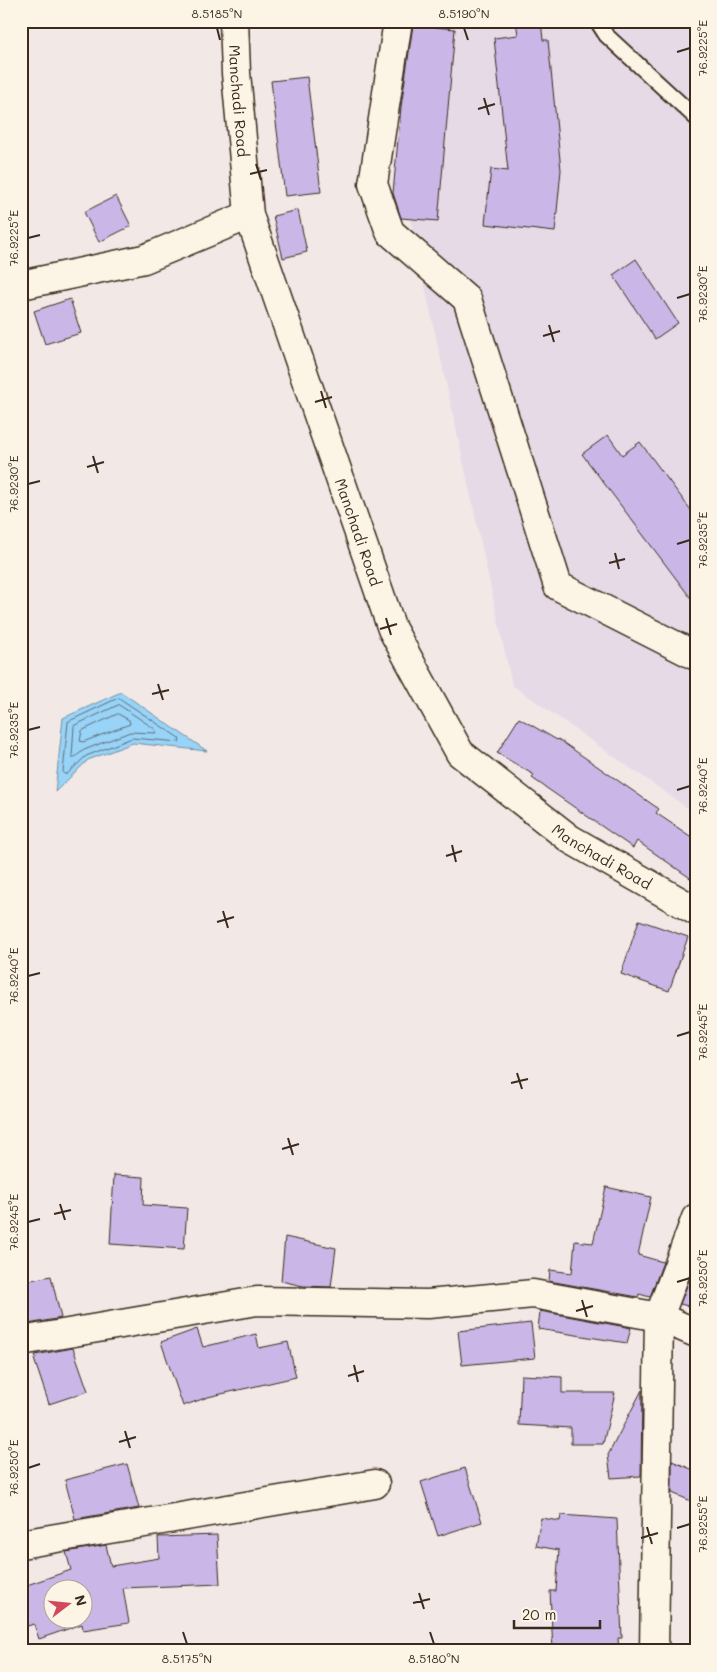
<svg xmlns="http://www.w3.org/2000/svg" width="717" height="1672" font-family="Mali,sans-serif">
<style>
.built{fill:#e6dae7}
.water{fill:#98d3f8;stroke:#738fa1}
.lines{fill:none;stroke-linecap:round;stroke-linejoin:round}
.shore{stroke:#606e75;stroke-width:1}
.building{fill:#cab7e8;stroke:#3b2a1e;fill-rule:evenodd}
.lane-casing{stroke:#3b2a1e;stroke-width:18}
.street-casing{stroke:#3b2a1e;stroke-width:31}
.lane{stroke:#fcf5e5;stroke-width:14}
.street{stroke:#fcf5e5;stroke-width:28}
.ticks{fill:none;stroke:#3b2a1e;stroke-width:2}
.labels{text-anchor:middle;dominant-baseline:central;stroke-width:4;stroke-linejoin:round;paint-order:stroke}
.street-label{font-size:15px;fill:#3b2a1e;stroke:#fcf5e5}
.neatline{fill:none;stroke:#3b2a1e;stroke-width:2}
.ticks-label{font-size:12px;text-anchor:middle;fill:#3b2a1e}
</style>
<rect width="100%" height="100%" fill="#f2e9e6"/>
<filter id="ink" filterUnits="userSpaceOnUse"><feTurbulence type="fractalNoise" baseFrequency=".02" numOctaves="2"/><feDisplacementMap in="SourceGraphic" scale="10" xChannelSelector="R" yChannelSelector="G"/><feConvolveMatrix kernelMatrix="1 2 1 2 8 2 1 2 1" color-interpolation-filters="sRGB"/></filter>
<g filter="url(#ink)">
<!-- built -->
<path class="built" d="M441 21H696V814L512 685 408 209Z"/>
<!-- water -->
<path class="water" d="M121 692 207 751 133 743 88 760 55 792 63 718Z"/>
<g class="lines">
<!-- shore -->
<path class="shore" d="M119 698 179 738 180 742 132 738 86 756 67 774H64L63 772 68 722Z
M119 705 155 729 156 733 130 732 84 750 75 757H72L74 726Z
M118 714 129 720 130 724 83 742 80 741 82 731Z"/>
</g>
<!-- building -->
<path class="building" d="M516 21H541L543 40H548L561 170 555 232 485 224 491 169 508 171 494 38 518 35Z
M413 25 455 29 438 221 401 218 393 193 401 107Z
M307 77 321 192 285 196 271 81Z
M116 196 131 226 99 242 84 212Z
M298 210 307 252 283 258 273 216Z
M636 259 678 323 655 339 613 275Z
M70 299 81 333 45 344 34 311Z
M608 435 622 455 640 442 696 517V605L582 454Z
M519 718 557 740 558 739 659 809 656 813 696 840V882L637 841 633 848 532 778 534 775 497 753Z
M639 920 688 937 669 991 621 974Z
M114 1175 144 1177 143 1205 187 1208 184 1249 110 1244Z
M606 1187 651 1197 638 1255 663 1262 650 1297 639 1294 638 1297 549 1281 550 1270 572 1273 575 1241 593 1243Z
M285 1237 336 1248 331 1287 303 1286 281 1281Z
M693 1270H696V1308L680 1304Z
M51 1276 61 1318 28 1324 21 1296V1282Z
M540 1311 631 1328 627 1343 538 1329Z
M531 1323 535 1358 462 1365 458 1331Z
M197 1329 203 1347 256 1334 259 1348 288 1342 296 1377 208 1397 183 1406 161 1342Z
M73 1348 88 1391 49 1404 34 1359 36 1358 35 1355Z
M521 1375 562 1377V1393H615L603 1444H571V1428L519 1425Z
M642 1390 641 1476 611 1478 608 1455Z
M672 1461 696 1471V1503L672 1493Z
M127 1464 139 1508 75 1519 65 1480Z
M465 1468 482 1522 438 1536 421 1482Z
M561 1515 617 1519 622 1638H618L619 1651H553L550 1591H556L559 1550 536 1546 541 1518 560 1521Z
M217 1535 220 1584 123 1588 129 1623 83 1630 82 1624 39 1639 34 1624 21 1628V1587L71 1570 66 1552 106 1545 111 1566 159 1558 158 1537ZM52 1590H82V1620H52Z"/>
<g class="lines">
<defs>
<path id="lane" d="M597 21 606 35 696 118"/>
<g id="street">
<path id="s1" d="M234 21 236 73 249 215 392 629 460 753 570 839 696 911"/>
<path d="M398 21 373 184 390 232 467 299 558 586 696 656"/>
<path d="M21 285 144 259 249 215"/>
<path d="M21 1341 257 1301 428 1304 533 1294 659 1317 696 1333"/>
<path d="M21 1544 375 1484"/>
<path d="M654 1651 659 1317 696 1218"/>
</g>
</defs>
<!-- lane casing -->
<use href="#lane" class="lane-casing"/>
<!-- street casing -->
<use href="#street" class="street-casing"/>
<!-- lane -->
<use href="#lane" class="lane"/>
<!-- street -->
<use href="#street" class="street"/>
</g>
</g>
<!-- ticks -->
<path class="ticks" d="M217 28 220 40M464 28 468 40M677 52 690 48M484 98 489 115M478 109 495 104M256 164 261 180M250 174 267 170M28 238 40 235M677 298 690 294M549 325 554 342M543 336 560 331M321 391 326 408M315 402 332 397M93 456 98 473M87 467 104 462M28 484 40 481M677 544 690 540M615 553 619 569M609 563 625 559M386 618 391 635M380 629 397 624M158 684 163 700M152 694 169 690M28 730 40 727M677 790 690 786M452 845 456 862M446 856 462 851M223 911 228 928M217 922 234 917M28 976 40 973M677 1036 690 1032M517 1073 522 1089M511 1083 528 1079M288 1138 293 1155M282 1149 299 1144M60 1204 65 1220M54 1214 71 1210M28 1222 40 1219M677 1282 690 1278M582 1300 587 1317M576 1311 593 1306M354 1365 358 1382M348 1376 364 1371M125 1431 130 1448M119 1442 136 1437M28 1468 40 1464M647 1527 652 1544M677 1528 690 1524M641 1538 658 1533M419 1593 424 1609M413 1603 430 1599M183 1632 187 1644M430 1632 434 1644"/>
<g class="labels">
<!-- street labels -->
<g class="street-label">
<text stroke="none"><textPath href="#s1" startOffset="80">Manchadi Road</textPath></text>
<text stroke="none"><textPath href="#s1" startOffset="530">Manchadi Road</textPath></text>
<text stroke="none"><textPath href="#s1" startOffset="950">Manchadi Road</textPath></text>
</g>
</g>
<!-- margin -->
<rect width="717" height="1672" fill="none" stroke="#fcf5e5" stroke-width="55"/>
<!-- north arrow -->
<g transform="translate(68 1604) rotate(74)"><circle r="24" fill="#fcf5e5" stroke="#afa495"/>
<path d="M0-4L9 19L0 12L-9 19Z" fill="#d1495b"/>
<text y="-8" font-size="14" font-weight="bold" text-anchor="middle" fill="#3b2a1e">N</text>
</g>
<!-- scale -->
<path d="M514 1620v8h86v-8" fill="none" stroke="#3b2a1e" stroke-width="2.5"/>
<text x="522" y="1620" font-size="15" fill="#3b2a1e" stroke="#fcf5e5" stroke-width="4" paint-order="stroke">20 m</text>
<rect x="28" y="28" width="662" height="1616" class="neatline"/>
<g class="ticks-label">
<text x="217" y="18">8.5185°N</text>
<text x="464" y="18">8.5190°N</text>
<text transform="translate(703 48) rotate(-90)" y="4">76.9225°E</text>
<text transform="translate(14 238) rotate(-90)" y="4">76.9225°E</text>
<text transform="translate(703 294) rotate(-90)" y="4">76.9230°E</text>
<text transform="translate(14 484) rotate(-90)" y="4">76.9230°E</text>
<text transform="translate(703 540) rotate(-90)" y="4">76.9235°E</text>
<text transform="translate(14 730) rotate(-90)" y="4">76.9235°E</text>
<text transform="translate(703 786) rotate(-90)" y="4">76.9240°E</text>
<text transform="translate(14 976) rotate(-90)" y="4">76.9240°E</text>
<text transform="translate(703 1032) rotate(-90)" y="4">76.9245°E</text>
<text transform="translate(14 1222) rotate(-90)" y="4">76.9245°E</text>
<text transform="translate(703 1278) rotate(-90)" y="4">76.9250°E</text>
<text transform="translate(14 1468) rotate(-90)" y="4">76.9250°E</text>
<text transform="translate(703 1524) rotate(-90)" y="4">76.9255°E</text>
<text x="187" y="1663">8.5175°N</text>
<text x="434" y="1663">8.5180°N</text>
</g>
</svg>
